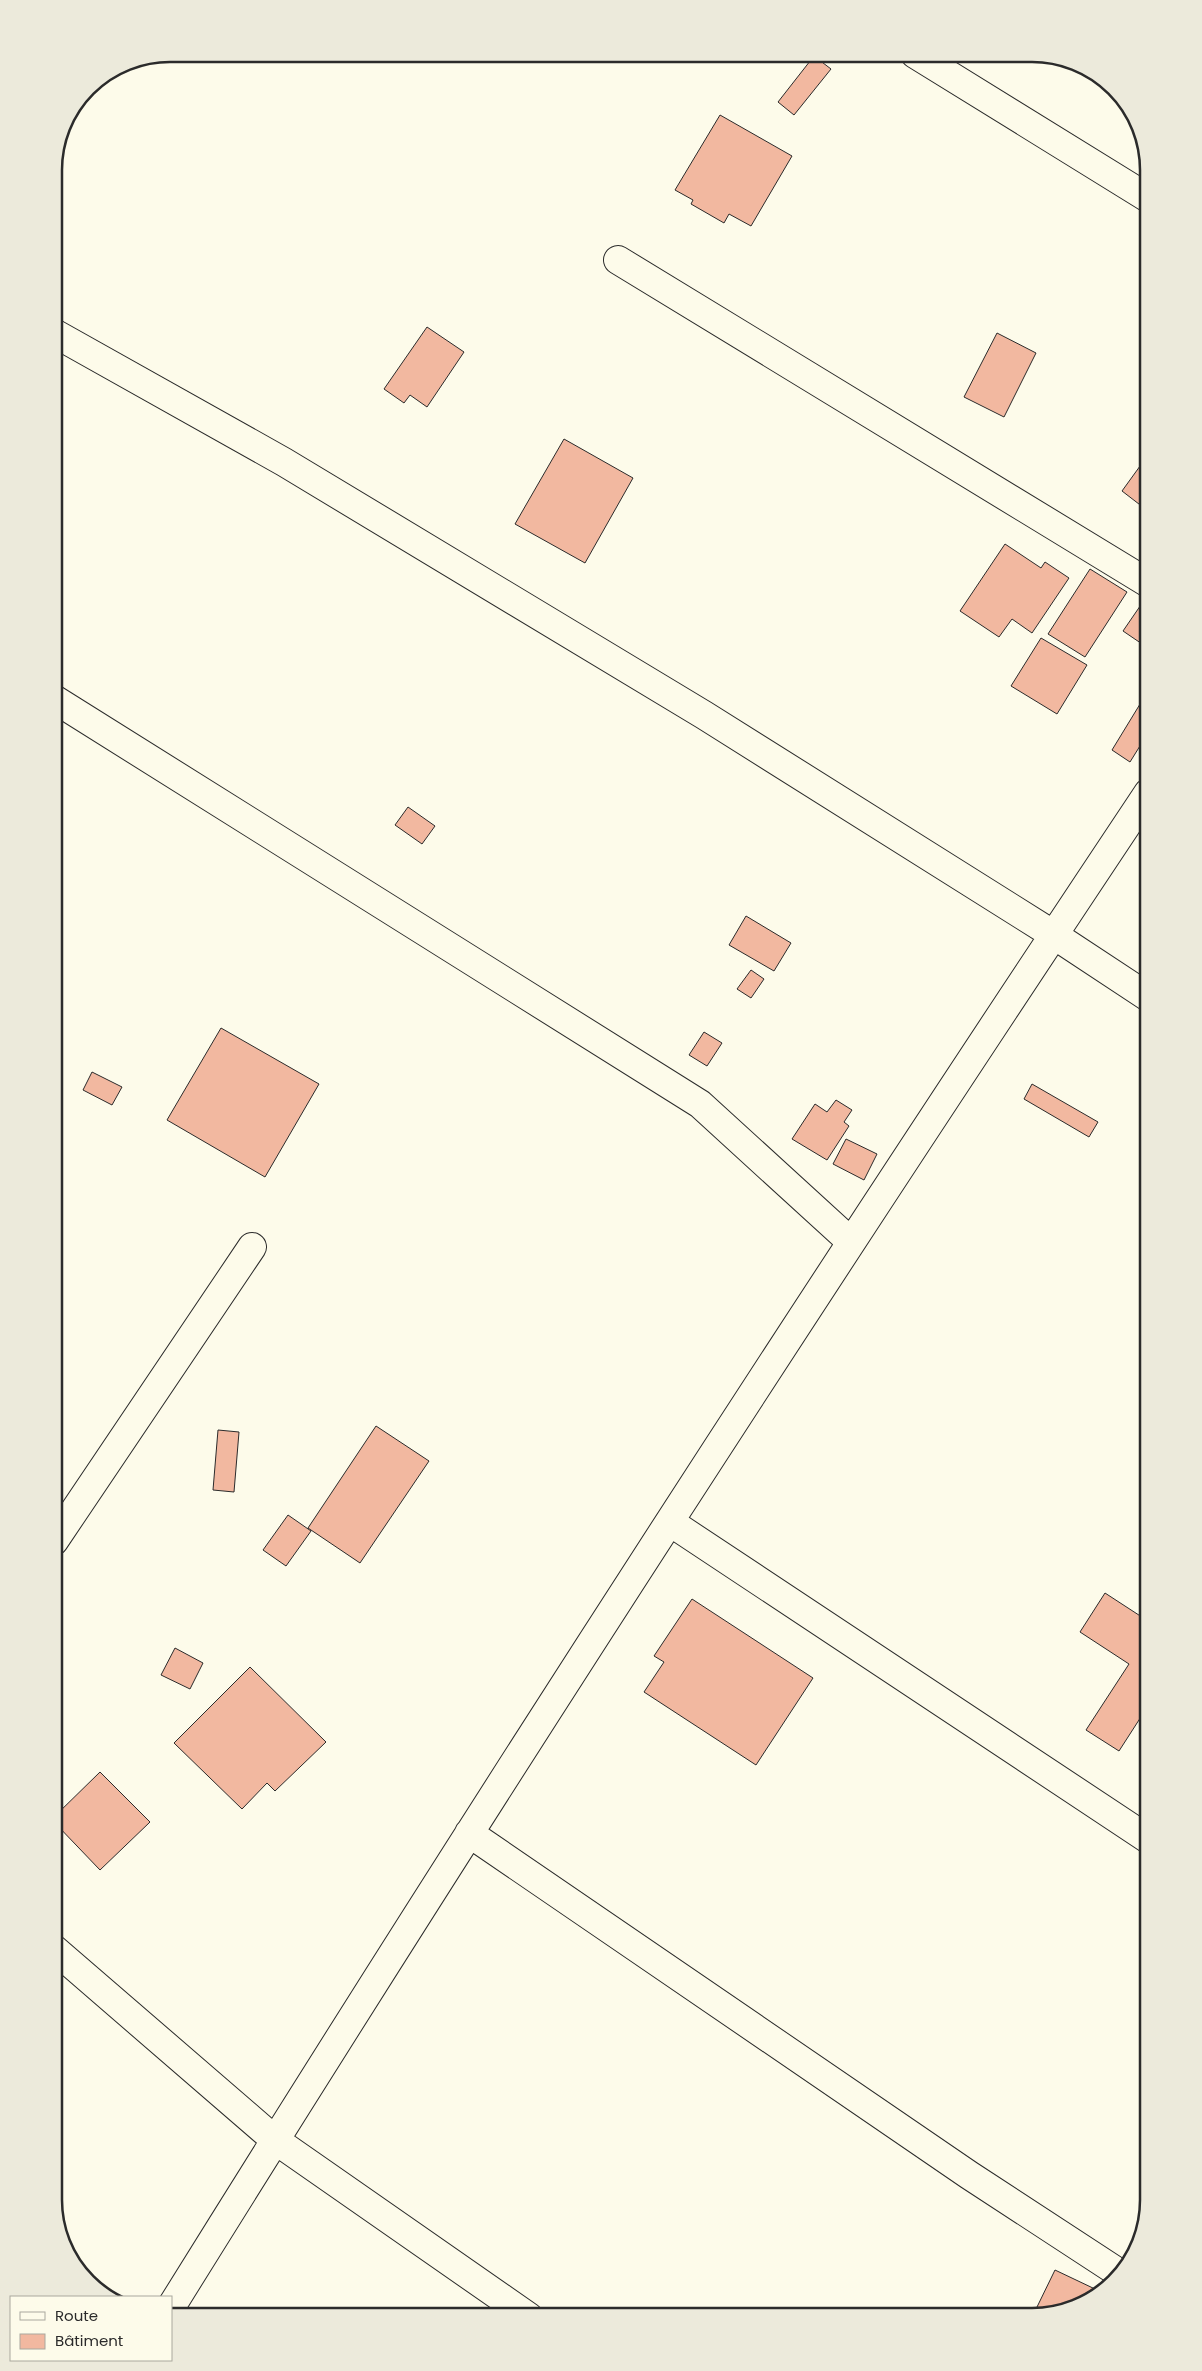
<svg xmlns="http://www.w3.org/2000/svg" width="1202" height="2371" font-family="Poppins,sans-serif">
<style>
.building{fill:#f2b8a0;stroke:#2b2b2b}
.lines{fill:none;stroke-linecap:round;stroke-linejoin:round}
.minor-casing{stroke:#2b2b2b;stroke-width:30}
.minor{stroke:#fdfbea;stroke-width:28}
.rim{fill:none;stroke:#2b2b2b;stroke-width:2.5}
</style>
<rect width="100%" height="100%" fill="#fdfbea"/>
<!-- building -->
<path class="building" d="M814 56 831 69 794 115 778 102Z
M720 115 792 156 751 226 729 214 724 223 691 204 693 200 675 190Z
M427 327 464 352 427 407 410 395 404 403 384 389Z
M997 333 1036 353 1004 417 964 397Z
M564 439 633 478 585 563 515 524Z
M1148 455V511L1122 491Z
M1005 544 1041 568 1045 562 1069 578 1032 633 1012 619 999 637 960 611Z
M1090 569 1127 592 1085 657 1048 634Z
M1147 596H1148V648L1123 631Z
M1041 638 1087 665 1057 714 1011 686Z
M1148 691V733L1130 762 1112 750Z
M408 807 435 826 422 844 395 825Z
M746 916 791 943 774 971 729 945Z
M751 970 764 979 751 998 737 989Z
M221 1028 319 1084 265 1177 167 1120Z
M704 1032 722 1043 707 1066 689 1055Z
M92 1072 122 1087 112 1105 83 1090Z
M1032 1084 1098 1122 1089 1137 1024 1099Z
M836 1100 852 1110 844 1122 849 1126 827 1160 792 1139 815 1104 827 1112Z
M846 1139 877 1154 864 1180 833 1164Z
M376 1426 429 1461 360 1563 308 1528Z
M218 1430 239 1432 234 1492 213 1490Z
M288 1515 311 1531 286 1566 263 1550Z
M1105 1593 1148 1621V1706L1119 1751 1086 1730 1129 1664 1080 1632Z
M692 1599 813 1678 756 1765 644 1692 664 1662 654 1656Z
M175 1648 203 1663 190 1689 161 1675Z
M250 1667 326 1742 275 1791 267 1783 242 1809 174 1743Z
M100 1772 150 1822 100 1870 54 1822V1817Z
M1055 2270 1095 2289 1091 2297 1076 2308 1041 2315 1043 2311 1037 2307Z"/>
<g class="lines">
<defs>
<path id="minor" d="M915 54 1148 198
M618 260 1148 583
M54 333 284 462 704 715 1054 935 1148 997
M54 699 700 1104 850 1241
M670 1522 1148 1839
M54 1541 252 1247
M469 1833 969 2175 1119 2273
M54 1949 275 2140 529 2317
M171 2307C488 1797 815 1293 1148 793"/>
</defs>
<!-- minor casing -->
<use href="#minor" class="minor-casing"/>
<!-- minor -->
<use href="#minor" class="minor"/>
</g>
<!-- crop -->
<path d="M0 0H1202V2371H0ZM170 62H1032A108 108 0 0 1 1140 170V2200A108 108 0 0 1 1032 2308H170A108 108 0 0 1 62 2200V170A108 108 0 0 1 170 62Z" fill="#eceadb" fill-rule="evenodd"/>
<path class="rim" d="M170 62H1032A108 108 0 0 1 1140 170V2200A108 108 0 0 1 1032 2308H170A108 108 0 0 1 62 2200V170A108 108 0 0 1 170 62Z"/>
<!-- legend -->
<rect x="10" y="2296" width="162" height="65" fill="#fdfbea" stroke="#a9a89e"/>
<rect x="20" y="2312" width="25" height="8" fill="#fdfbea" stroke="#a9a89e"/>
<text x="55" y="2321" font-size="15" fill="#2b2b2b">Route</text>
<rect x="20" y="2334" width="25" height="15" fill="#f2b8a0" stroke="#a9a89e"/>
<text x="55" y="2346" font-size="15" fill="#2b2b2b">Bâtiment</text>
</svg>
